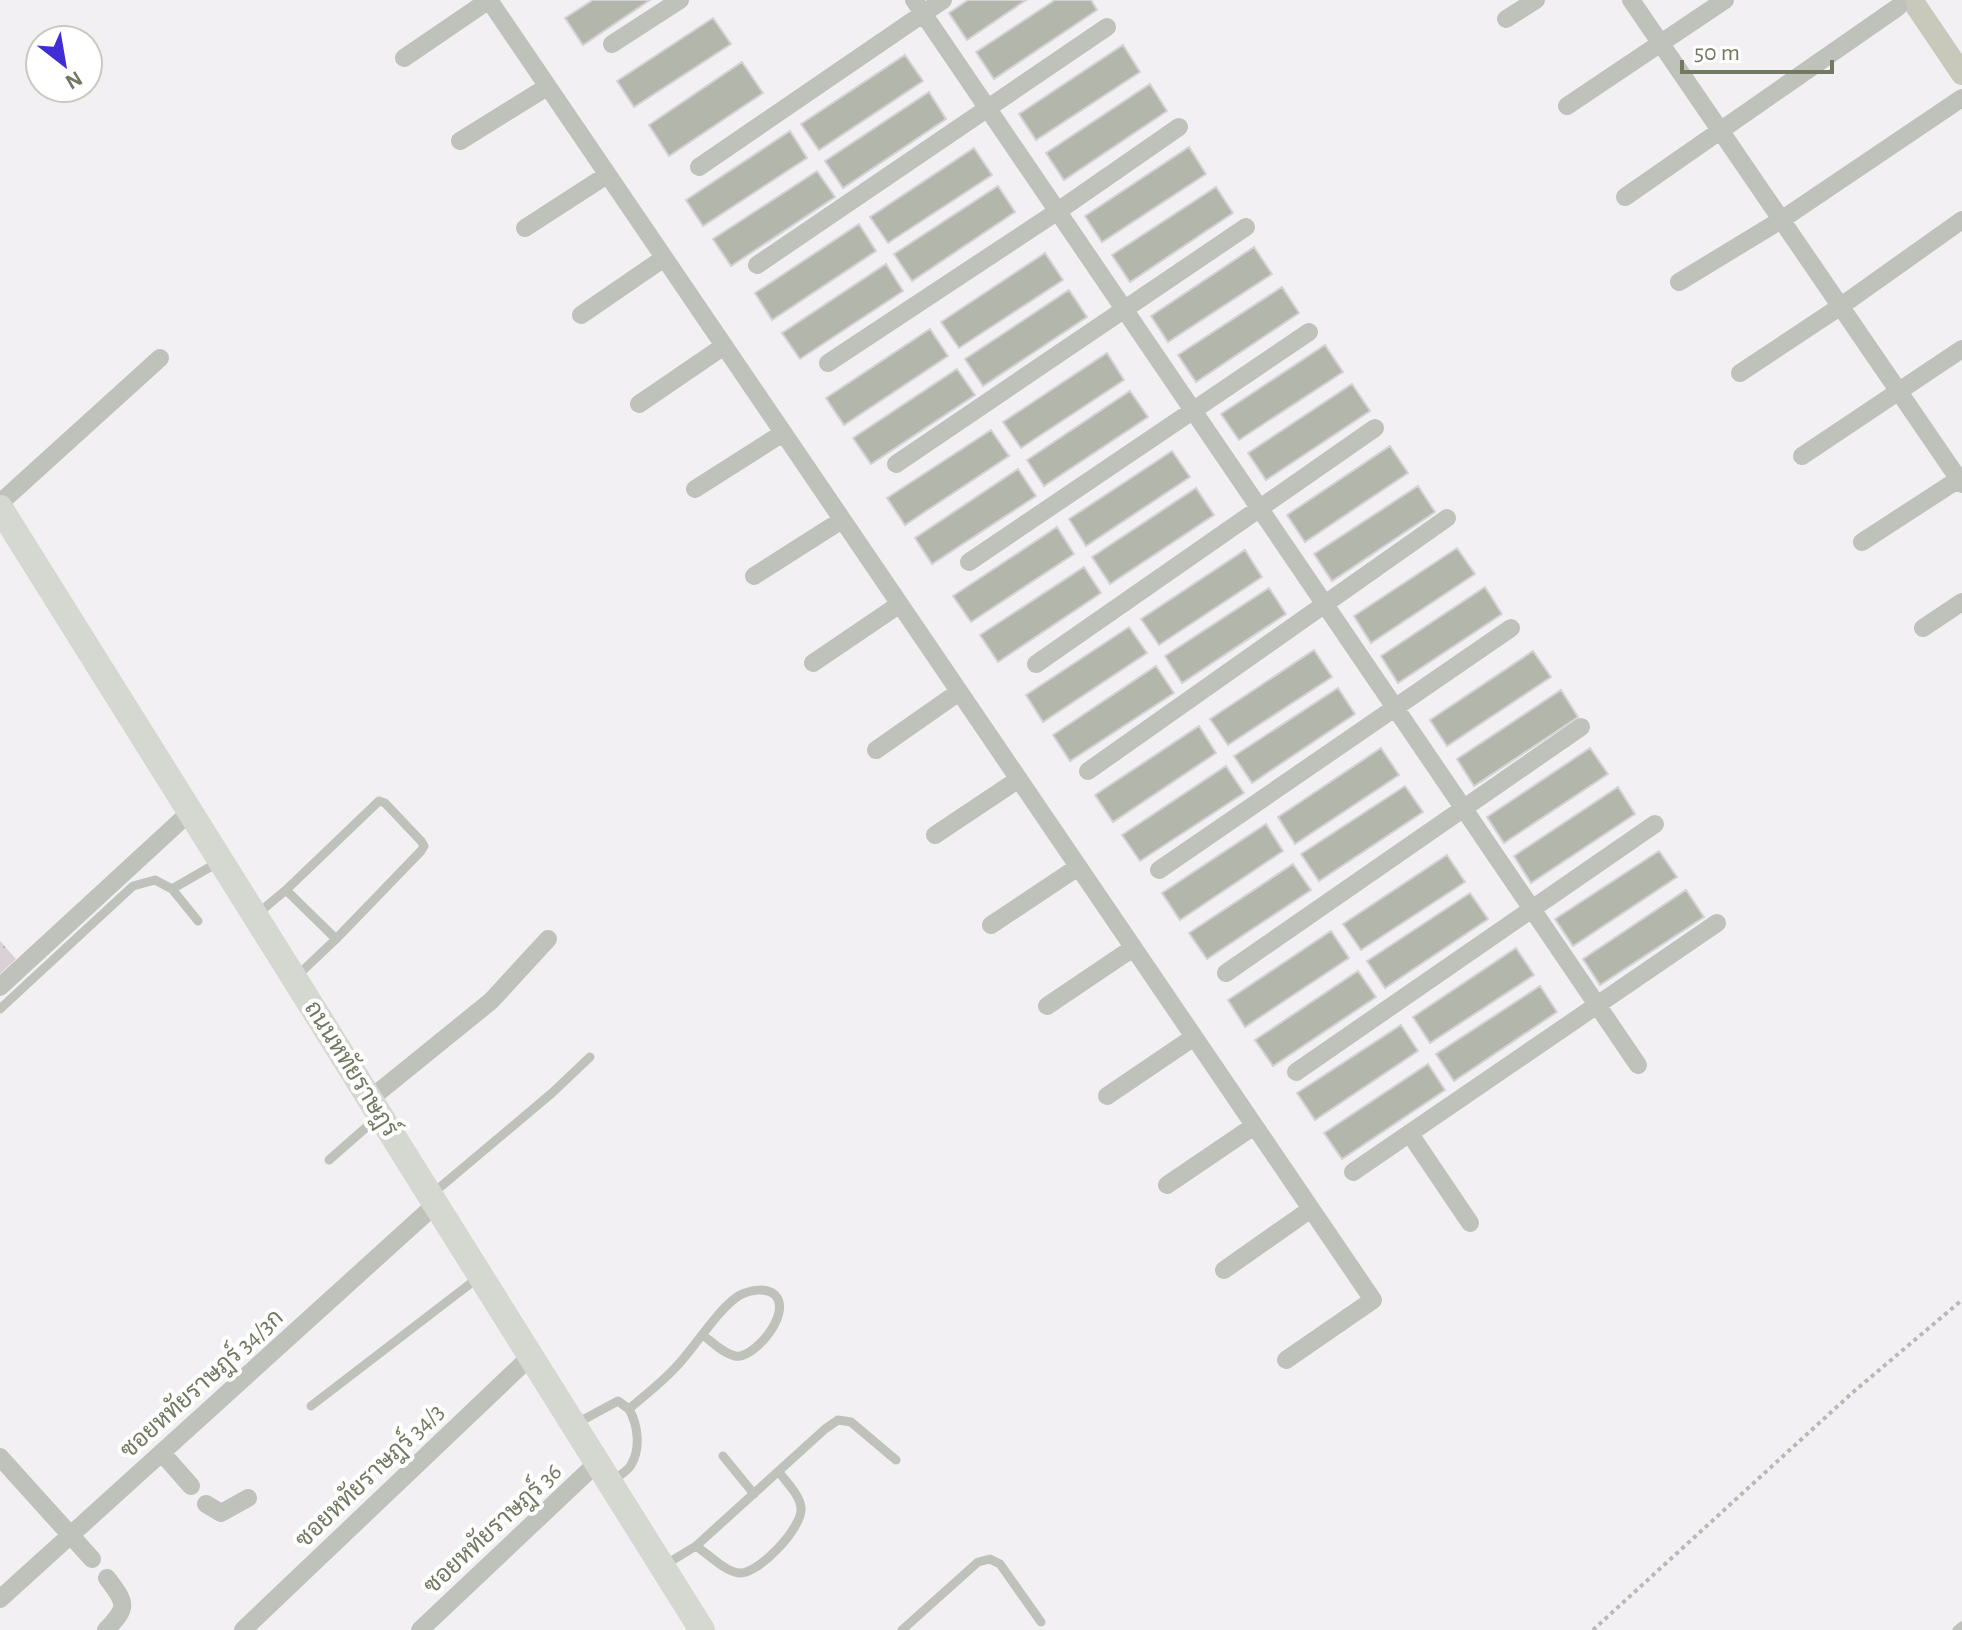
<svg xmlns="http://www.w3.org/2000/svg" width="1962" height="1630" font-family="'Alegreya Sans',Sarabun,sans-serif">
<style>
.forest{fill:url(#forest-crowns)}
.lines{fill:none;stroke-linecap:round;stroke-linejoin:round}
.canal{stroke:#c8c9bb;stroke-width:22}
.building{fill:#b3b6ab;stroke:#d4d2d5;stroke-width:2}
.path{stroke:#b7b9b3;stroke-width:4;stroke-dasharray:4 4;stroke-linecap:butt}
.service{stroke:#bfc2ba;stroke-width:9}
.minor{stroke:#bfc2ba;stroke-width:18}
.secondary{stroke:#d5d8d0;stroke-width:26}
.labels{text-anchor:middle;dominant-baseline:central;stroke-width:8;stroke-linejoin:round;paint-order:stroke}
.street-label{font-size:24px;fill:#717a60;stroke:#fff}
</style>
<defs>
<pattern id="forest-crowns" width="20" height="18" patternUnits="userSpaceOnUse" patternTransform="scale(2)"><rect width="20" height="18" fill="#dad1d6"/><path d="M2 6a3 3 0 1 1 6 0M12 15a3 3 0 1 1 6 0" fill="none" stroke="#b5afb1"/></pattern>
</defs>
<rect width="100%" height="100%" fill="#f3f0f4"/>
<!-- forest -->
<path class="forest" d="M0 941 16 959 0 974Z"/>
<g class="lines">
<!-- canal -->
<path class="canal" d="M1912 0 1962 74"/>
</g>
<!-- building -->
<path class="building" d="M593 0H650L583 45 565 18Z
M968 0H1026L967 40 949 13Z
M1055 0H1091L1097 10 994 79 976 52Z
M713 18 731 44 634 107 617 81Z
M1123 45 1140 72 1036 140 1019 114Z
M905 55 923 81 819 150 801 124Z
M742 62 763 93 669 156 649 125Z
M1150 84 1167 111 1064 180 1046 153Z
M929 92 946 119 843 188 825 161Z
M790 131 807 158 703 226 686 200Z
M1189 147 1206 174 1102 242 1085 216Z
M974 148 992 175 888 243 870 217Z
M817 171 835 197 731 266 713 239Z
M998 186 1015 212 912 281 894 254Z
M1216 187 1233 213 1130 282 1112 255Z
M859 224 876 251 772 320 755 293Z
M1254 247 1272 274 1168 342 1151 316Z
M1045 253 1063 280 959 348 941 322Z
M886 264 903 291 800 359 782 333Z
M1282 287 1299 313 1196 382 1178 355Z
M1069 290 1087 317 983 386 965 359Z
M930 329 948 356 844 425 826 398Z
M1325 345 1343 372 1239 440 1221 414Z
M1107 353 1124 380 1021 448 1003 422Z
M957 369 975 395 871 464 853 438Z
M1352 384 1370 411 1266 480 1248 453Z
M1130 391 1148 417 1044 486 1027 460Z
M991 430 1009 456 905 525 887 498Z
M1390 446 1408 473 1305 542 1287 515Z
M1172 451 1190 477 1086 546 1069 519Z
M1018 469 1036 496 932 564 915 538Z
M1418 486 1435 512 1332 581 1314 554Z
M1196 488 1214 515 1110 584 1092 557Z
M1057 527 1074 554 971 622 953 596Z
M1457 548 1475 574 1371 643 1354 616Z
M1245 550 1262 577 1159 645 1141 619Z
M1084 567 1101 593 998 662 980 635Z
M1485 587 1502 614 1398 683 1381 656Z
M1269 588 1286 614 1182 683 1165 656Z
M1129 627 1147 653 1043 722 1026 695Z
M1314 650 1332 677 1228 745 1210 719Z
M1533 651 1551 677 1447 746 1430 720Z
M1156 666 1174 693 1070 761 1053 735Z
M1338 688 1355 714 1252 783 1234 756Z
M1561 690 1578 717 1474 786 1457 759Z
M1199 726 1216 753 1113 822 1095 795Z
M1381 748 1399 775 1295 844 1278 817Z
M1590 748 1608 774 1504 843 1487 817Z
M1226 766 1244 793 1140 861 1122 835Z
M1405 786 1423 812 1319 881 1301 854Z
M1618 787 1635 814 1531 883 1514 856Z
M1266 824 1283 851 1180 920 1162 893Z
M1659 851 1677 877 1573 946 1555 919Z
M1447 855 1465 882 1361 950 1343 924Z
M1293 864 1311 890 1207 959 1189 933Z
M1686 890 1704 917 1600 985 1583 959Z
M1470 893 1488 919 1385 988 1367 961Z
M1331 931 1349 958 1245 1027 1228 1000Z
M1516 948 1534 975 1430 1043 1413 1017Z
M1358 971 1376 997 1273 1066 1255 1040Z
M1540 986 1557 1012 1454 1081 1436 1054Z
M1401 1025 1418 1051 1315 1120 1297 1093Z
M1428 1064 1445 1090 1342 1159 1324 1133Z"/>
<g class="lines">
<!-- path -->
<path class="path" d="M1593 1630 1852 1393 1962 1300"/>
<!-- service -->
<path class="service" d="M172 889 198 921
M286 890 336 939
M257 914 286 890 379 801 385 803 421 841 424 846 421 851 336 939 297 976
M0 1009 133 886 155 880 172 889 217 863
M329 1160 378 1117
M432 1194 552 1093 590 1057
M311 1406 479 1277
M577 1423 618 1401 629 1409C644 1396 661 1383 675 1368 694 1349 719 1307 740 1295 750 1290 766 1287 775 1295 793 1313 753 1360 735 1356 724 1354 712 1342 704 1336
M723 1456 754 1494
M611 1482C617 1477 628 1471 631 1465 641 1449 638 1425 629 1409
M696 1546C708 1554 724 1571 739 1573 758 1575 802 1528 801 1509 801 1496 786 1482 779 1472
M663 1566 696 1546 825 1429 838 1420 851 1422 896 1460
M902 1630 978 1562 990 1559 1000 1564 1041 1622
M1957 1630 1962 1626"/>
<!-- minor -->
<path class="minor" d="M489 0 1373 1300 1286 1360
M914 0 1638 1065
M1631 0 1962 484
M1506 19 1536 0
M612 44 680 0
M404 58 489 0
M1567 106 1725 0
M460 141 547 87
M699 167 943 0
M1625 197 1898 7
M525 228 607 175
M757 265 1107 27
M1679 282 1781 220 1962 98
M581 315 664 258
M828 363 1058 211 1179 127
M1740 373 1841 306 1962 220
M639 404 724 346
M1802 456 1962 349
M896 464 1246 227
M695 489 783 433
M0 503 160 358
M1862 542 1962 477
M969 562 1309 332
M754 576 842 520
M1923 628 1962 602
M813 663 900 604
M1036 664 1375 428
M876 750 959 692
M1088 771 1447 518
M935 835 1019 779
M1159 870 1511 628
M991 925 1078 867
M1226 973 1581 727
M0 987 190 812
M1047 1006 1133 948
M1296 1072 1655 824
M1107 1096 1194 1037
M370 1099 491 1001 548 939
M1410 1134 1470 1223
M1353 1172 1717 923
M1167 1185 1254 1126
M1224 1270 1311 1209
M162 1453 191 1486
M0 1457 92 1559
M206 1504 221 1513 248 1498
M0 1599 436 1204
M106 1630C128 1607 127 1604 107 1578
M243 1630 531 1356
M420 1630 598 1462"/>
<!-- secondary -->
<path class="secondary" d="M0 508 702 1630"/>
</g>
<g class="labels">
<!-- street labels -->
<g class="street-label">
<text transform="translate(351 1069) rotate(58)">ถนนหทัยราษฎร์</text>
<text transform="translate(202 1384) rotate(-42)">ซอยหทัยราษฎร์ 34/3ก</text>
<text transform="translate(370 1476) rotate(-44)">ซอยหทัยราษฎร์ 34/3</text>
<text transform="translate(493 1529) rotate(-43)">ซอยหทัยราษฎร์ 36</text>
</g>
</g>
<!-- north arrow -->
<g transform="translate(64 64) rotate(149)"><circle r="38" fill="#ffffff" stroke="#c6cabf" stroke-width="2"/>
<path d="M0-6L14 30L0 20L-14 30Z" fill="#402dd6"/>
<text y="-12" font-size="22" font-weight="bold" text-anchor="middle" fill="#717a60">N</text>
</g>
<!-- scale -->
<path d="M1682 60v12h150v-12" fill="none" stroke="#717a60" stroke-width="4"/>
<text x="1694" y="60" font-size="24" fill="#717a60" stroke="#ffffff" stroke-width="6" paint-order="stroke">50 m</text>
</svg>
